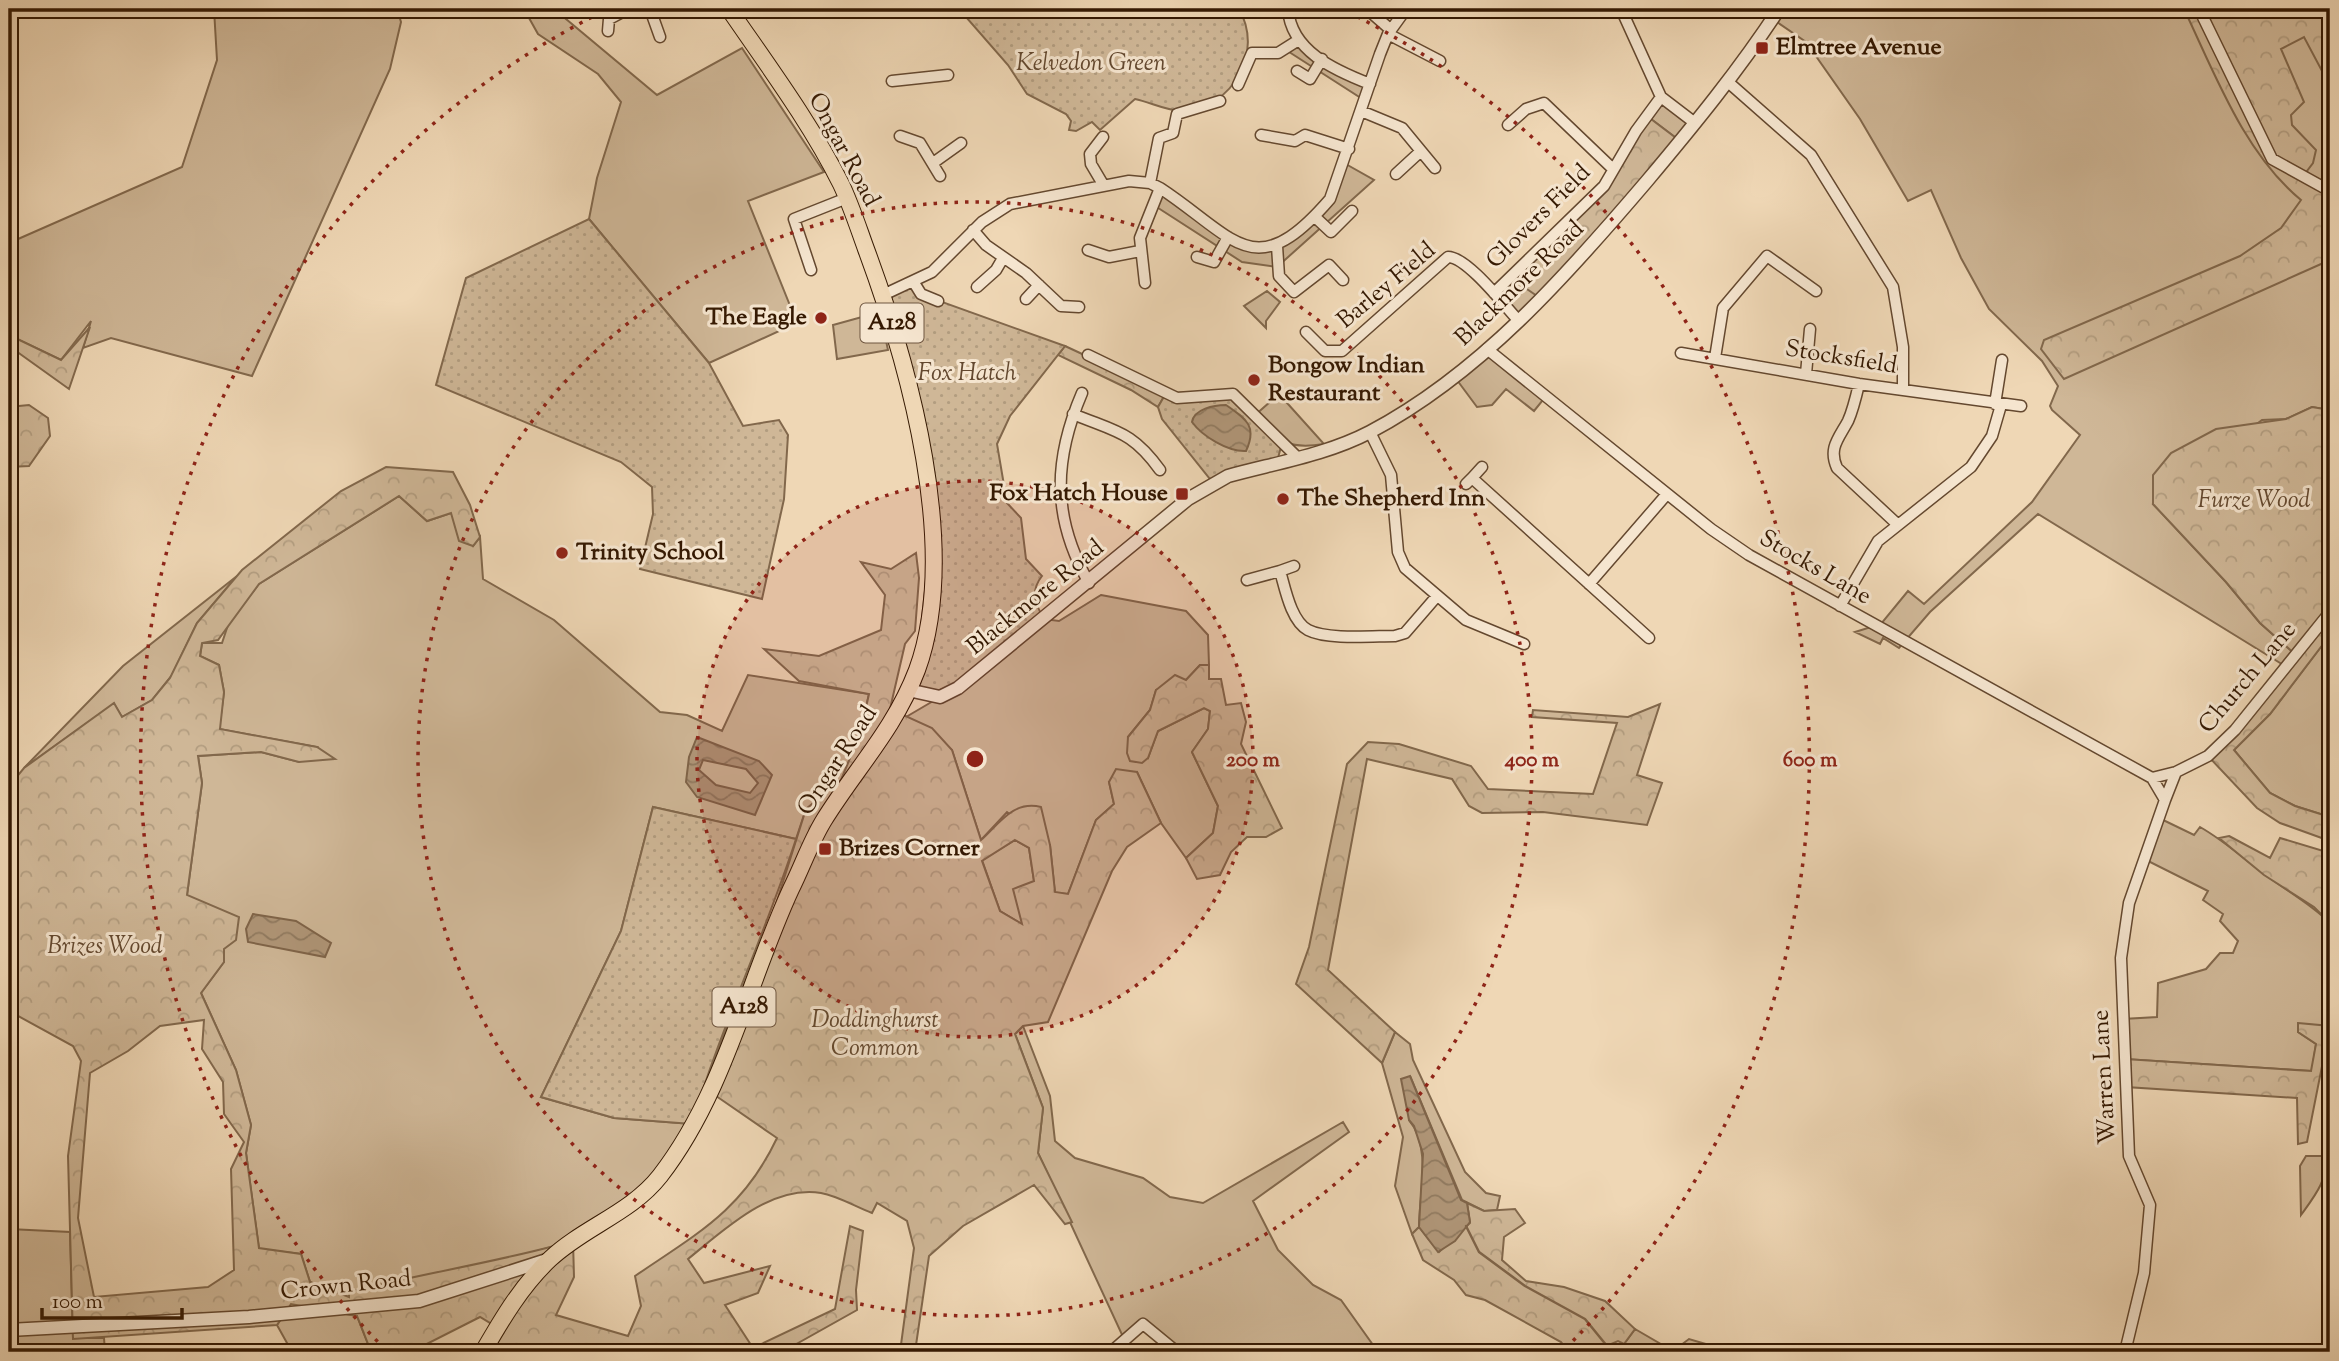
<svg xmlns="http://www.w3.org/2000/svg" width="2339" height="1361" font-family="'Sorts Mill Goudy',serif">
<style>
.green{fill:#cfb797;stroke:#82684c;stroke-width:2}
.forest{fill:url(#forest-crowns);stroke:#82684c;stroke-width:2;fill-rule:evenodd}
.park{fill:url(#park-dots);stroke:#82684c;stroke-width:2}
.water{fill:url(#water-waves);stroke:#7f6449;stroke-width:2;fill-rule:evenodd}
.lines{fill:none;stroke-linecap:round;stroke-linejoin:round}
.stream{stroke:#7f6449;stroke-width:2.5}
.minor-casing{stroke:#64482f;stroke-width:13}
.tertiary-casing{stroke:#64482f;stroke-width:15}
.primary-casing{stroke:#351902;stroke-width:18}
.minor{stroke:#f5e5cf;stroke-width:10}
.tertiary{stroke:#f5e5cf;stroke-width:12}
.primary{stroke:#efd7b5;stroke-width:16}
.ring{fill:none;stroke:#8f2418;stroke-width:3.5;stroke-dasharray:3.5 7}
.poi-dot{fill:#8f2418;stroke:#f5e5cf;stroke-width:2.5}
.labels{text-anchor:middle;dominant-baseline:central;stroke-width:6;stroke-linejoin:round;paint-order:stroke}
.shield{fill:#f5e5cf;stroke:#6f5640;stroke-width:2}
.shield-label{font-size:23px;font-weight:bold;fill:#351902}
.poi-label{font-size:24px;font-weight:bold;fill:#351902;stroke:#f5e5cf;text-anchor:start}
.park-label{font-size:24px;font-style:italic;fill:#63482f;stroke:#f5e5cf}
.street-label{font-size:24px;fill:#351902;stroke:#f5e5cf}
.centre{fill:#8f2418;stroke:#f5e5cf;stroke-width:3.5}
.ring-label{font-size:21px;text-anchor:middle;font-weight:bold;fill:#8f2418;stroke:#f5e5cf;stroke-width:6;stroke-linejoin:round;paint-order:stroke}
</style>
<defs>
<pattern id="forest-crowns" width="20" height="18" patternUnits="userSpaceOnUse" patternTransform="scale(1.75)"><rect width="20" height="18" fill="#cfb797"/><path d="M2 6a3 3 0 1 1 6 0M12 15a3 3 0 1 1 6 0" fill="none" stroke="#b29d80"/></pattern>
<pattern id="park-dots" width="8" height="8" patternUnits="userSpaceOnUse" patternTransform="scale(1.75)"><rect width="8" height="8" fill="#cfb797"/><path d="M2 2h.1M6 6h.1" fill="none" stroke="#b29d80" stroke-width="1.8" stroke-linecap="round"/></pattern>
<pattern id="water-waves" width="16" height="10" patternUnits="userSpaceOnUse" patternTransform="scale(1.75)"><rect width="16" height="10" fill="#b09678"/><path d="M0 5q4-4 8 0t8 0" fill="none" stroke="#907a60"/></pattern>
</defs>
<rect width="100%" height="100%" fill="#efd7b5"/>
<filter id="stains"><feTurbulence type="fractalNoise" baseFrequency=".00286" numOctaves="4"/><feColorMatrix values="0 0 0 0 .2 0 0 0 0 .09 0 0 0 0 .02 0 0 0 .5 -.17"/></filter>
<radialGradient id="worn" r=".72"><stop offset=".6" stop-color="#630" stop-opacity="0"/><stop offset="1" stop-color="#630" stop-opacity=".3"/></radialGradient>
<!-- green -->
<path class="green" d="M214 9H397L401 22 390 69 252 376 111 338 83 348 91 321 61 360 9 335V243L182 167 217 60Z
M524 9H554L657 95 742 48 824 172 748 201 795 318 788 327 709 363 589 219 597 178 621 102 598 74 538 34Z
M1758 9H2330V410L2312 407 2286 419 2262 420 2153 504 2226 582 2260 623 2295 654 2285 666 2038 514 1930 612 1899 648 1883 638 1880 644 1855 632 1881 624 1908 591 1924 604 2032 502 2080 435 2052 410 2050 406 2058 386 2042 361 1989 309 1961 258 1931 190 1908 201 1860 119 1806 42Z
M1297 41 1370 84 1364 100 1286 50Z
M1661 97 1695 123 1680 141 1647 116Z
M1344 163 1374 180 1277 267 1242 262 1152 204 1160 188 1233 240 1264 249 1315 217Z
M1519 269 1540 298 1518 320 1494 293Z
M1267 291 1280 302 1266 321V328L1244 306Z
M880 312 888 350 837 359 833 325Z
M1487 349 1547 395 1534 411 1506 389 1492 405 1477 407 1454 376Z
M1279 394 1324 444C1286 450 1280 441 1254 416Z
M399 496 427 521 451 513 473 546 480 537 483 579 554 620 660 712 687 715 722 731 748 675 869 694 860 734 841 781 806 809 796 839 653 807 621 931 541 1097 614 1118 692 1124 660 1177 573 1241 497 1262 351 1292 350 1298 310 1282 301 1254 259 1249 246 1153 251 1125 236 1070 201 993 224 962 187 895 202 783 198 756 261 752 299 762 317 747 219 729 224 692 219 665 200 656 202 643H222L229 622 259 584Z
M237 576 197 623 172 675 152 700 122 717 114 704 24 768 123 666Z
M1101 595 1186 611 1208 635 1209 665H1200L1186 680 1156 690 1150 710 1128 737 1148 758 1158 731 1204 708 1210 711 1208 729 1192 752 1218 806 1213 833 1186 858 1161 823 1137 772 1109 782 1114 804 1096 820 1068 894 1055 893 1050 845 1007 812 981 840 952 750 906 717 940 697 1044 619 1059 621Z
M2330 635V817L2295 806 2270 793 2234 750 2270 714Z
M2159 818 2194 835 2200 827C2223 840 2242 857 2263 873 2285 890 2310 903 2330 923V1026L2298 1024V1032L2316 1044 2312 1071 2125 1059 2123 1019 2157 1017 2158 983 2206 969 2220 953H2233L2238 941 2220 921 2223 914 2203 900 2208 891 2144 859Z
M1015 840 1029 848 1034 881 1023 925 1000 911 982 860Z
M1023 1026 1050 1096 1055 1141 1075 1158 1143 1178 1170 1197 1203 1203 1343 1122 1349 1132 1253 1201 1278 1250 1313 1285 1341 1300 1378 1352H1177L1143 1324 1124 1339 1038 1153 1043 1108 1015 1034Z
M1395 1032 1410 1044 1413 1060 1465 1172 1486 1193 1500 1196 1497 1210 1484 1211 1462 1200 1410 1076 1409 1120C1432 1147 1419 1195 1419 1227L1412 1234 1395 1186 1403 1137 1382 1063Z
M2306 1156H2325C2329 1179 2314 1197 2301 1215L2300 1166Z
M9 1229 70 1232 73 1338H104L105 1352H9Z
M291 1304 357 1316 368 1344 358 1352H292L277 1325Z
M1635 1329 1673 1351 1689 1339 1709 1345 1717 1352H1628L1624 1344Z"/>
<!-- forest -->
<path class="forest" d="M2184 9H2318L2330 19V86L2304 37 2281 49 2304 102 2291 115 2292 125 2316 150 2313 163 2307 171 2313 180 2326 188 2330 181V260L2064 379 2041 349 2044 340 2240 256 2281 228 2301 200C2244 153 2215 74 2184 9Z
M1647 116 1680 141 1540 298 1524 287 1519 269 1589 201Z
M90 327 69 389 9 346V335L61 360Z
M1065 346 1166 393 1158 407 1131 390 1058 355Z
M29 405 48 418 50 436 29 466 9 467V407Z
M2312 407 2330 410V635L2270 714 2234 750 2270 793 2295 806 2330 817V841L2280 823 2257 808 2208 756 2296 655 2260 623 2226 582 2153 504V475L2171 453 2216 429 2286 419Z
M386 467 453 472 470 505 480 537 473 546 459 541 451 513 427 521 399 496 259 584 218 640 202 643 200 656 219 665 224 692 220 729 317 747 335 759 299 762 261 752 198 756 202 783 187 895 239 917 236 940 224 949V962L201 993 236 1070 251 1125 246 1153 259 1248 301 1254 310 1282 349 1297V1292C423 1273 499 1262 573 1241L574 1277 556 1315 628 1336 641 1306 635 1276C698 1233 743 1210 777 1138L703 1087 775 907 806 809 841 780 860 734 869 694 799 681 764 649 819 656 881 630 885 595 861 562 891 569 916 553 919 578 915 631 905 644 890 709 932 728 952 750 981 840C999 824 1013 800 1041 807L1050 845 1055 892 1068 894 1096 820 1114 804 1109 782 1116 769 1137 772 1161 823 1127 847 1112 871 1048 1022 1023 1026 1015 1034 1043 1108 1038 1153 1072 1222 1065 1224 1034 1185 963 1226 929 1256 915 1352H900L914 1248 907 1221 877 1203 872 1213C856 1207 838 1196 821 1193 770 1185 724 1230 688 1259L704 1283 770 1266 758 1293 725 1305 753 1348 835 1309 850 1226 863 1231 856 1290 857 1310 782 1352H493L503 1331 480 1317 411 1352H358L368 1344 357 1316 291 1304 277 1325 73 1339 68 1156 81 1061 73 1046 9 1011V786L24 768 114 703 122 717 152 700 170 678 197 623 242 570 341 491ZM1015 840 1029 848 1034 881 1013 889 1022 924 1000 911 982 861ZM204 1020 202 1049 223 1082 224 1114 244 1142 231 1169 234 1270 208 1287 94 1297 78 1218 90 1073 128 1051 160 1026Z
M1200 665H1209V679H1221L1226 705 1241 703 1246 722 1241 744 1282 828 1266 837H1247L1231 852 1220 875 1197 879 1186 858 1213 833 1218 806 1192 752 1208 729 1210 711 1204 708 1158 731 1148 758 1142 763 1130 761 1127 753 1128 737 1150 710 1156 690 1175 675 1186 680Z
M1660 704 1637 775 1662 783 1647 825 1543 812 1482 813 1469 806 1452 779 1367 759 1328 970 1395 1032 1382 1063 1296 984 1309 947 1347 764 1368 742 1399 744 1471 766 1488 789 1593 794 1617 723 1532 717 1533 710 1628 717Z
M2229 836 2270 858 2280 838 2330 853V923L2314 907 2264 875 2219 838Z
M2298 1023 2330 1026 2307 1142 2298 1144 2297 1098 2126 1087 2125 1059 2311 1071 2316 1044 2298 1032Z
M1467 1203 1484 1211 1515 1209 1525 1223 1504 1237 1502 1260 1526 1281 1564 1287 1605 1301 1635 1329 1624 1344 1618 1341 1597 1350 1569 1352 1561 1342 1485 1300 1466 1295 1454 1280 1423 1260 1412 1234 1419 1227 1439 1252 1470 1223Z"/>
<!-- park -->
<path class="park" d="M959 9H1239C1264 52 1233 107 1184 111 1169 112 1150 102 1135 99L1100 130 1092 122 1076 131 1069 130 1071 121 1066 114 1027 94 1008 65Z
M589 219 709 363 743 426 779 420 788 435 784 499 762 599 640 569 653 514 652 487 621 462 436 385 466 278Z
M913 281 928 297 1065 346 1010 416 997 444 1007 503 1021 518 1026 559 1042 576C1030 591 1035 604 1044 619L940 697 908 690 916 672 932 526 883 295Z
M1224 392 1282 443 1278 458 1210 479 1162 419 1158 407 1166 393Z
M653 807 796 839C765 935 721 1027 692 1124L614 1118 541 1097 621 931Z"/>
<!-- water -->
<path class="water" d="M1226 405C1248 420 1257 427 1246 451 1228 452 1202 436 1192 422 1194 409 1214 405 1226 405Z
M697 737 759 761 772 775 755 815 697 797 686 782 689 757ZM703 760 746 769 758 783 750 793 716 785 699 770Z
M253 914 296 921 331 943 325 957 248 942 246 929Z
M1410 1076 1461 1200 1467 1203 1470 1222 1455 1241 1438 1252 1419 1227 1423 1154 1414 1126 1409 1120 1401 1079Z"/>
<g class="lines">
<!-- stream -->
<path class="stream" d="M1466 1226 1479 1252 1525 1286 1585 1319 1607 1346"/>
<defs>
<path id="minor" d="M650 9 660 37
M1288 9C1291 51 1334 70 1370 84
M1367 9 1391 30
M1621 9 1661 97
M2199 9 2272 159 2330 191
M608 31 609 19 628 9
M1388 34 1440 61
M1297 71 1310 79 1322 59
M892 81 948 75
M1728 82 1811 155 1893 287 1903 347V389
M1238 85 1252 53H1278L1297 41
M1361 111 1402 128 1435 168
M1508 125 1526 109 1544 103 1613 169
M1261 135 1295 141 1305 135 1349 149
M900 136 920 143 940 176
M1103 137 1090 154 1091 164 1104 186
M933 163 961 143
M1396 174 1421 151
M1150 183 1159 138 1173 133 1177 114 1220 101
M1315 217 1331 232 1352 211
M973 230 986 245 1026 273 1061 306 1079 307
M1277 246 1279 276 1294 292 1329 265 1343 280
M1088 250 1109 257 1140 251
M1197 257 1214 262 1228 237
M811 270 794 219 847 198
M913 281 921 294 938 301
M1145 283 1140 238 1160 188
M977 287 996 270 1003 258
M1494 293 1604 186 1636 131 1661 97 1695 123
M883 295 932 272 982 222 1010 204 1129 181 1150 183 1160 188C1236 238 1254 287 1330 199L1380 54 1388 34 1406 9
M1026 299 1039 285
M1306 332 1325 351H1342L1448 257C1467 257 1504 305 1518 320
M1487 349 1711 529 1749 555 2152 778
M1681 353 1859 384 2021 406
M1088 355 1177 398 1233 394 1298 458
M1715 358 1723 308 1767 256 1816 291
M1806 374 1810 329
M1859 384C1856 397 1853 410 1848 421 1839 438 1828 448 1837 468L1896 523
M1082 393C1053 461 1052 518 1089 583
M1995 404 2002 360
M1073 414C1116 432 1132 431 1160 470
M1370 432 1391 475 1398 552 1405 568 1466 620 1524 644
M1472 478 1482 467
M1466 484 1472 478 1649 638
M1280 571 1294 566
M1247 580 1280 571C1285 588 1291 621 1308 630 1327 640 1373 636 1395 636L1405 633 1437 596
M1589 584 1667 494
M1840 606 1878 541 1971 467 1992 436 2001 405
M2152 778 2176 772 2208 756 2235 730 2330 612
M2165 800 2176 772
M1111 1352 1143 1324 1177 1352
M2125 1352 2144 1273 2150 1205 2129 1156 2121 958 2129 903 2165 800 2152 778"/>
<path id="tertiary" d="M908 690 940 697 958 688 1188 499 1228 476C1275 463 1326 455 1370 432 1480 374 1567 275 1647 181 1694 125 1739 70 1779 9
M9 1330 249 1317 419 1301 550 1259"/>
<path id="primary" d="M483 1352C502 1319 522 1285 550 1259 584 1227 631 1213 660 1176 725 1092 747 984 791 889 802 867 811 841 824 820 857 767 894 730 917 670 961 549 909 365 866 249 858 227 851 205 841 184 810 122 768 66 729 9"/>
</defs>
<!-- minor casing -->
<use href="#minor" class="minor-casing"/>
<!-- tertiary casing -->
<use href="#tertiary" class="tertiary-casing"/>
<!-- primary casing -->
<use href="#primary" class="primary-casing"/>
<!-- minor -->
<use href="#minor" class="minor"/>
<!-- tertiary -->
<use href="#tertiary" class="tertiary"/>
<!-- primary -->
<use href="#primary" class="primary"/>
</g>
<!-- distance rings -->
<circle cx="975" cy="759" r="278" fill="#8f2418" fill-opacity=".12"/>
<g class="ring">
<circle cx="975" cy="759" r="278"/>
<circle cx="975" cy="759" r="557"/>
<path d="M385 1349A835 835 0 0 1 602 12M1348 12A835 835 0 0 1 1565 1349"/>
</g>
<!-- markers -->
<g class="poi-dot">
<rect x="1755" y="41" width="14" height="14" rx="3.5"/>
<circle cx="821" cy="318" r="7"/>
<circle cx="1254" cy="380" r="7"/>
<rect x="1175" y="487" width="14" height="14" rx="3.5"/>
<circle cx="1283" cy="499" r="7"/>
<circle cx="562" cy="553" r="7"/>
<rect x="818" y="842" width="14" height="14" rx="3.5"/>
</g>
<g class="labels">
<!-- shield labels -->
<g class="shield">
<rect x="860.5" y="303.5" width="63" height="39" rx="5"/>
<rect x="712.5" y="987.5" width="63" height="39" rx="5"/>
</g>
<g class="shield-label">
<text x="892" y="323">A128</text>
<text x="744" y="1007">A128</text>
</g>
<!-- poi labels -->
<g class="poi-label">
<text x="1776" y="48">Elmtree Avenue</text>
<text x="807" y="318" text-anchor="end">The Eagle</text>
<text x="1268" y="366">Bongow Indian<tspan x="1268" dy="28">Restaurant</tspan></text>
<text x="1168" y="494" text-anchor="end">Fox Hatch House</text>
<text x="1297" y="499">The Shepherd Inn</text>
<text x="576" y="553">Trinity School</text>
<text x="839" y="849">Brizes Corner</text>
</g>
<!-- park labels -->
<g class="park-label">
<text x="1091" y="64">Kelvedon Green</text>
<text x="967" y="374">Fox Hatch</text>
<text x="2254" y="501">Furze Wood</text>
<text x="105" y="947">Brizes Wood</text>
<text x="875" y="1021">Doddinghurst<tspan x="875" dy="28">Common</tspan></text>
</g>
<!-- street labels -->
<g class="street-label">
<text transform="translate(843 150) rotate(62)">Ongar Road</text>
<text transform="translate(1539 217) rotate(-45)">Glovers Field</text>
<text transform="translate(1520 284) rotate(-44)">Blackmore Road</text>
<text transform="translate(1387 286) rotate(-40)">Barley Field</text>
<text transform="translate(1841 358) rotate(9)">Stocksfield</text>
<text transform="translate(1815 568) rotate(30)">Stocks Lane</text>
<text transform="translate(1036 598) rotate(-39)">Blackmore Road</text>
<text transform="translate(2248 678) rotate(-50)">Church Lane</text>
<text transform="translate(838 761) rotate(-57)">Ongar Road</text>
<text transform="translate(2105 1077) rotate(-93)">Warren Lane</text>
<text transform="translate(346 1286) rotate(-6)">Crown Road</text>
</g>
</g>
<circle cx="975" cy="759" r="10" class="centre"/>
<g class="ring-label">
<text x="1253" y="766">200 m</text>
<text x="1532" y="766">400 m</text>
<text x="1810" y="766">600 m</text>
</g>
<!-- margin -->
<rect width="2339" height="1361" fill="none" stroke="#efd7b5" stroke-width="35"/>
<rect x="10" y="10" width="2318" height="1340" fill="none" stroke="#351902" stroke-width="3.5"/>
<rect x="18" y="18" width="2304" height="1326" fill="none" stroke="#351902" stroke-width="2"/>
<!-- scale -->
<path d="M42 1308v10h140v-10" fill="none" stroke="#351902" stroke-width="3.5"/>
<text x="52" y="1308" font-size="21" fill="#351902" stroke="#f5e5cf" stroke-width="5" paint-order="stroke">100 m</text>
<rect width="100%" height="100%" filter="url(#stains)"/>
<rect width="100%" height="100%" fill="url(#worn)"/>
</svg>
